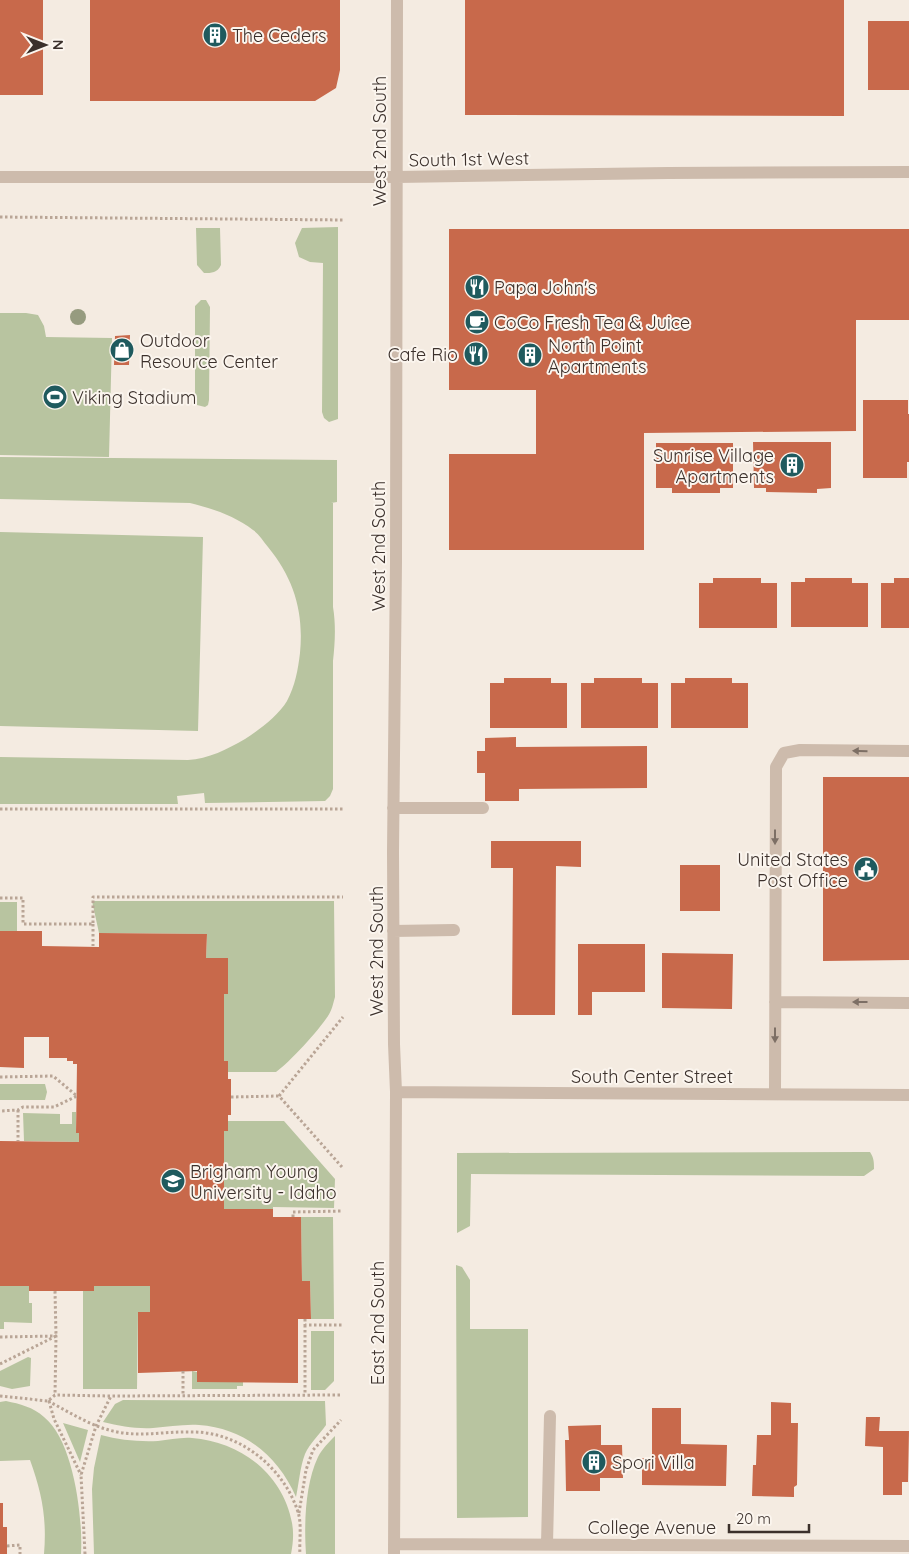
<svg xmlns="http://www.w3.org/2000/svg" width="909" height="1554" font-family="Quicksand,sans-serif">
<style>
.green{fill:#b8c4a0}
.building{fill:#c8694b}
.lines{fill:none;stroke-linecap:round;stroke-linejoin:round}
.path{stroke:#b9a596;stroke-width:3;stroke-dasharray:2.5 2.5;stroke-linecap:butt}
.minor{stroke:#cdbbac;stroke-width:12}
.tree{fill:#969b7f}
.oneway{fill:#7d6f65}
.labels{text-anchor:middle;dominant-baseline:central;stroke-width:4;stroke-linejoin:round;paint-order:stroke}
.poi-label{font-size:18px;fill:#3b302b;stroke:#fbf5ee;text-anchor:start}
.street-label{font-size:18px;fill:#3b302b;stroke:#fbf5ee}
</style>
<rect width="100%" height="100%" fill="#f4ebe1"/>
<!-- green -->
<path class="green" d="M338 227V419L329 422 324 418 322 412 323 263 310 262 299 257 295 243 302 228Z
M196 228H220L221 265C217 273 212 273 204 273L197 265Z
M201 300H206L210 307 209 400 208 405 205 407 197 405 195 398V306Z
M0 313H26L38 315 44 326 46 337 112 338 109 457 0 455Z
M0 457 337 460V502L331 503H333V607C336 625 335 643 333 661V789L330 796 325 801 205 803 204 793 177 796 178 804H0V757L188 760C208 759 228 749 245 739 259 730 278 716 287 701 295 686 298 670 300 653 304 612 294 579 268 547 263 541 259 534 253 530 235 516 211 508 190 503L0 499Z
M0 532 203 537 198 731 0 726Z
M92 901H334L335 997C333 1004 332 1010 328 1016 319 1030 289 1063 276 1072H228V1061H224V994H228V958H206L207 934 99 933Z
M0 902H17V931H0Z
M0 1084H45L47 1092 45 1100H0Z
M72 1112H76V1133H79V1142L24 1141 23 1113 60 1114V1124H72Z
M228 1121H284L335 1179 334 1208 273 1207V1209H224V1131H228Z
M867 1152H870C874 1158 874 1162 874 1169L864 1176 471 1174 470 1226 457 1233V1153Z
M301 1217H333L334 1319H311L310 1281H302Z
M456 1265 462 1267 470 1280V1329H528V1517L457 1518Z
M0 1286H29V1303H32V1323L4 1322V1329H0Z
M94 1286H150V1312H138L137 1389H83V1291H94Z
M311 1331H334V1381L325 1390H311Z
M28 1357 31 1358 30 1386 12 1389 0 1386V1371Z
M192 1371 243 1382V1386H237V1389H192Z
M123 1400 325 1401 326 1425C319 1435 310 1443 305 1454 300 1467 299 1483 296 1497 278 1456 244 1428 199 1425 184 1424 168 1427 153 1428 136 1429 120 1426 103 1422L115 1404Z
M6 1401C20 1404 33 1407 44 1417 74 1441 83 1518 81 1554H44C47 1519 42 1493 30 1460L0 1461V1402Z
M63 1423 88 1430 80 1462Z
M101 1435C119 1440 139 1442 158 1441 169 1440 181 1437 192 1438 241 1442 283 1474 292 1523 294 1533 293 1544 291 1554H94L92 1489 94 1468Z
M335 1436V1554H306C304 1525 305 1484 318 1457 322 1449 329 1442 335 1436Z"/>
<!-- building -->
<path class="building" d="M0 0H43V95H0Z
M90 0H340V70L336 88 315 101H90Z
M465 0H844V116L465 115Z
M868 21H909V90H868Z
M449 229H909V320H856V431L644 433V550H449V454H536V390H449Z
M130 335 129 365H114L115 336Z
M863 400H908V414H909V462H907V478H863Z
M753 442H831V488L817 489V493L766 492V488H754Z
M656 443H733V488H720V493H672V488H656Z
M713 578H761V583H777V628H699V583H713Z
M805 578H852V583H868V627H791V582H805Z
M894 578H909V628H881V583H894Z
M504 678H551V683H567V728H490V683H504Z
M594 678H642V683H658V728H581V683H594Z
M685 678H732V683H748V728H671V683H685Z
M516 737V747L647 746V788L519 789V801H485V773H477V751H485V738Z
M823 777H909V960L823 961Z
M491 841H581V867L556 866 555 1015H512L513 868H491Z
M680 865H720V911H680Z
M0 931H42V946L99 947V933L207 934 206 958H228V994H224V1061H228V1079H231V1115H228V1131H224V1209H273V1217H301L302 1281H310L311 1319H298V1383L197 1382V1371L138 1373V1312H150V1286H94V1291H29V1286H0V1141L79 1142V1133H76L77 1064H73V1061H67V1058H49V1037H24V1068L0 1067Z
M578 944H645V992H592V1015H578Z
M662 953 733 954 732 1009 662 1008Z
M771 1402 791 1403V1423H798L797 1485 794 1487V1497L752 1496 753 1465H756L757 1435H771Z
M652 1408H681V1444L727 1445 726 1486 642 1485V1458H652Z
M866 1417H880L879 1431H909L908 1482H902V1495H883V1447L865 1446Z
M601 1425V1445H622L623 1478H600V1491H566L565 1440H569L568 1426Z
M0 1503H3V1527H7V1554H0Z"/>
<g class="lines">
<!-- path -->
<path class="path" d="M0 217 345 220
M0 809H344
M0 898H23V924H93V897H343
M93 924V946
M0 1077 53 1076 77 1096 54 1107H23L18 1110 0 1111
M231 1097 279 1096
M18 1110V1141
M342 1167 279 1096 343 1017
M293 1217V1212L342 1211
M305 1319V1325H342
M305 1325V1395
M0 1337 56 1336 55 1395
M0 1364 56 1336 55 1291
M183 1371V1395
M0 1396 48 1401 55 1395 111 1396 341 1395
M48 1401C71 1413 92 1427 117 1432 143 1437 167 1431 193 1432 240 1432 284 1468 298 1512 302 1524 299 1542 300 1554
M49 1401 54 1419 81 1475
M299 1513 306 1470 313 1450 341 1420
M7 1546 20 1545V1554
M85 1554 81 1475 96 1426 111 1396"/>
<!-- minor -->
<path class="minor" d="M0 177H397L668 173 909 172
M393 808H483
M393 931 454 930
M775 1002 909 1003
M396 1092 909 1095
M775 1094 776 767 784 753 800 750 909 751
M394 1544 909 1546
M547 1544 550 1416
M394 1554 396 1092 394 1044 393 852 396 562 397 0"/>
</g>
<!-- trees -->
<circle class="tree" cx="78" cy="317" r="8"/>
<!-- one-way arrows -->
<defs><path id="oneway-solid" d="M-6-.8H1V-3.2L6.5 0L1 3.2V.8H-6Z" transform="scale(1.25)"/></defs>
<g class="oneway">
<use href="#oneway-solid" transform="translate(860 751) rotate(-179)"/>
<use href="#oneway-solid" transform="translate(775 837) rotate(90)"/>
<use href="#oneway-solid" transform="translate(860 1002) rotate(-180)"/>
<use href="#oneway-solid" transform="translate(775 1035) rotate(90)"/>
</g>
<!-- icons -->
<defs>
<symbol id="building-disc" viewBox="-11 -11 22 22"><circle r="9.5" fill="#1f5a5e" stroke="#fbf5ee"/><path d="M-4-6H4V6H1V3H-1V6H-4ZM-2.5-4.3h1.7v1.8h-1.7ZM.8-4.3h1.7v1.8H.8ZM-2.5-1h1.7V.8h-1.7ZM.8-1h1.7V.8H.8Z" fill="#fff"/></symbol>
<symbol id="restaurant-disc" viewBox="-11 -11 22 22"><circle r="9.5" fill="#1f5a5e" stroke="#fbf5ee"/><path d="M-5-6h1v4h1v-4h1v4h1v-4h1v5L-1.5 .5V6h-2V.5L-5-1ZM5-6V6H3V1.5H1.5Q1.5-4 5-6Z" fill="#fff"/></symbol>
<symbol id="cafe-disc" viewBox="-11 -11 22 22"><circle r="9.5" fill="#1f5a5e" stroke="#fbf5ee"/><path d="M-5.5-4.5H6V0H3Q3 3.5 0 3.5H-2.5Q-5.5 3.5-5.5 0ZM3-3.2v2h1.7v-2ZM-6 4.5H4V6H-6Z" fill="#fff"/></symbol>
<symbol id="shop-disc" viewBox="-11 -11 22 22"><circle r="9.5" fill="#1f5a5e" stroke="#fbf5ee"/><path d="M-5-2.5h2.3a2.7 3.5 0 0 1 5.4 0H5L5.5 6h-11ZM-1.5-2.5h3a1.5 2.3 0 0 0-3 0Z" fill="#fff"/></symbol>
<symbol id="stadium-disc" viewBox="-11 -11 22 22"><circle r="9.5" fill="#1f5a5e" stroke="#fbf5ee"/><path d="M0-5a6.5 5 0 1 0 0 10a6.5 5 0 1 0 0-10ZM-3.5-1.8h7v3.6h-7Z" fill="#fff"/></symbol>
<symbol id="civic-disc" viewBox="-11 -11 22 22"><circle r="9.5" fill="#1f5a5e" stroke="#fbf5ee"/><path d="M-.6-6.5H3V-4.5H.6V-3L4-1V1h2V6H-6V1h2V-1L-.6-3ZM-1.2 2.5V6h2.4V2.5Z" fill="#fff"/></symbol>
<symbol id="university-disc" viewBox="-11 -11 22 22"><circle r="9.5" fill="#1f5a5e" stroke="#fbf5ee"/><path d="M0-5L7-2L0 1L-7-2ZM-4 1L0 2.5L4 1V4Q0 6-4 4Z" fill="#fff"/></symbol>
</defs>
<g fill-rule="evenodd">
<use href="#building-disc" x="201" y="21" width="28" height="28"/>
<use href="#restaurant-disc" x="463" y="273" width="28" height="28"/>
<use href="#cafe-disc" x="463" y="308" width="28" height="28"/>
<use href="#shop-disc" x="108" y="336" width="28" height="28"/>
<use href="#restaurant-disc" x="462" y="340" width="28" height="28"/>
<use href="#building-disc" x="516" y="341" width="28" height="28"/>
<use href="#stadium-disc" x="41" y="383" width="28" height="28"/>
<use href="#building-disc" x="778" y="451" width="28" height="28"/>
<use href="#civic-disc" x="852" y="855" width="28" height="28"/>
<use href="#university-disc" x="159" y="1167" width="28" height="28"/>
<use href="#building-disc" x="580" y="1448" width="28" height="28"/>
</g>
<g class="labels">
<!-- poi labels -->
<g class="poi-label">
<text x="232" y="35">The Ceders</text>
<text x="494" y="287">Papa John's</text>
<text x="494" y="322">CoCo Fresh Tea &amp; Juice</text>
<text x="140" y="340">Outdoor<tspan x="140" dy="21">Resource Center</tspan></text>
<text x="548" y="345">North Point<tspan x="548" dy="21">Apartments</tspan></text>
<text x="458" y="354" text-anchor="end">Cafe Rio</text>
<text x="72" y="397">Viking Stadium</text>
<text x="774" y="455" text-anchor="end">Sunrise Village<tspan x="774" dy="21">Apartments</tspan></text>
<text x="848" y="859" text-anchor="end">United States<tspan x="848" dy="21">Post Office</tspan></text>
<text x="190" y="1171">Brigham Young<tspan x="190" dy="21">University - Idaho</tspan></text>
<text x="612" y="1462">Spori Villa</text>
</g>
<!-- street labels -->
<g class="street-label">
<text transform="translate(379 141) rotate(-90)">West 2nd South</text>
<text transform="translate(469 159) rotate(-1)">South 1st West</text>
<text transform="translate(378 546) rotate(-90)">West 2nd South</text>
<text transform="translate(376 951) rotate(-90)">West 2nd South</text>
<text x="652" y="1076">South Center Street</text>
<text transform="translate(377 1323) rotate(-90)">East 2nd South</text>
<text x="652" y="1527">College Avenue</text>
</g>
</g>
<!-- north arrow -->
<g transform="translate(45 45) rotate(90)" stroke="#fbf5ee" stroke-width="4" paint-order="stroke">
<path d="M0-4L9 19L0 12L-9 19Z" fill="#3b302b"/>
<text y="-8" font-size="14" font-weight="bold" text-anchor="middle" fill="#3b302b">N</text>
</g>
<!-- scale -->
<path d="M729 1524v8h80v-8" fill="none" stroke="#3b302b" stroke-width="2.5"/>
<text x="736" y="1524" font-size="15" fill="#3b302b" stroke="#fbf5ee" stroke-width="4" paint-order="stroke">20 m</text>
</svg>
